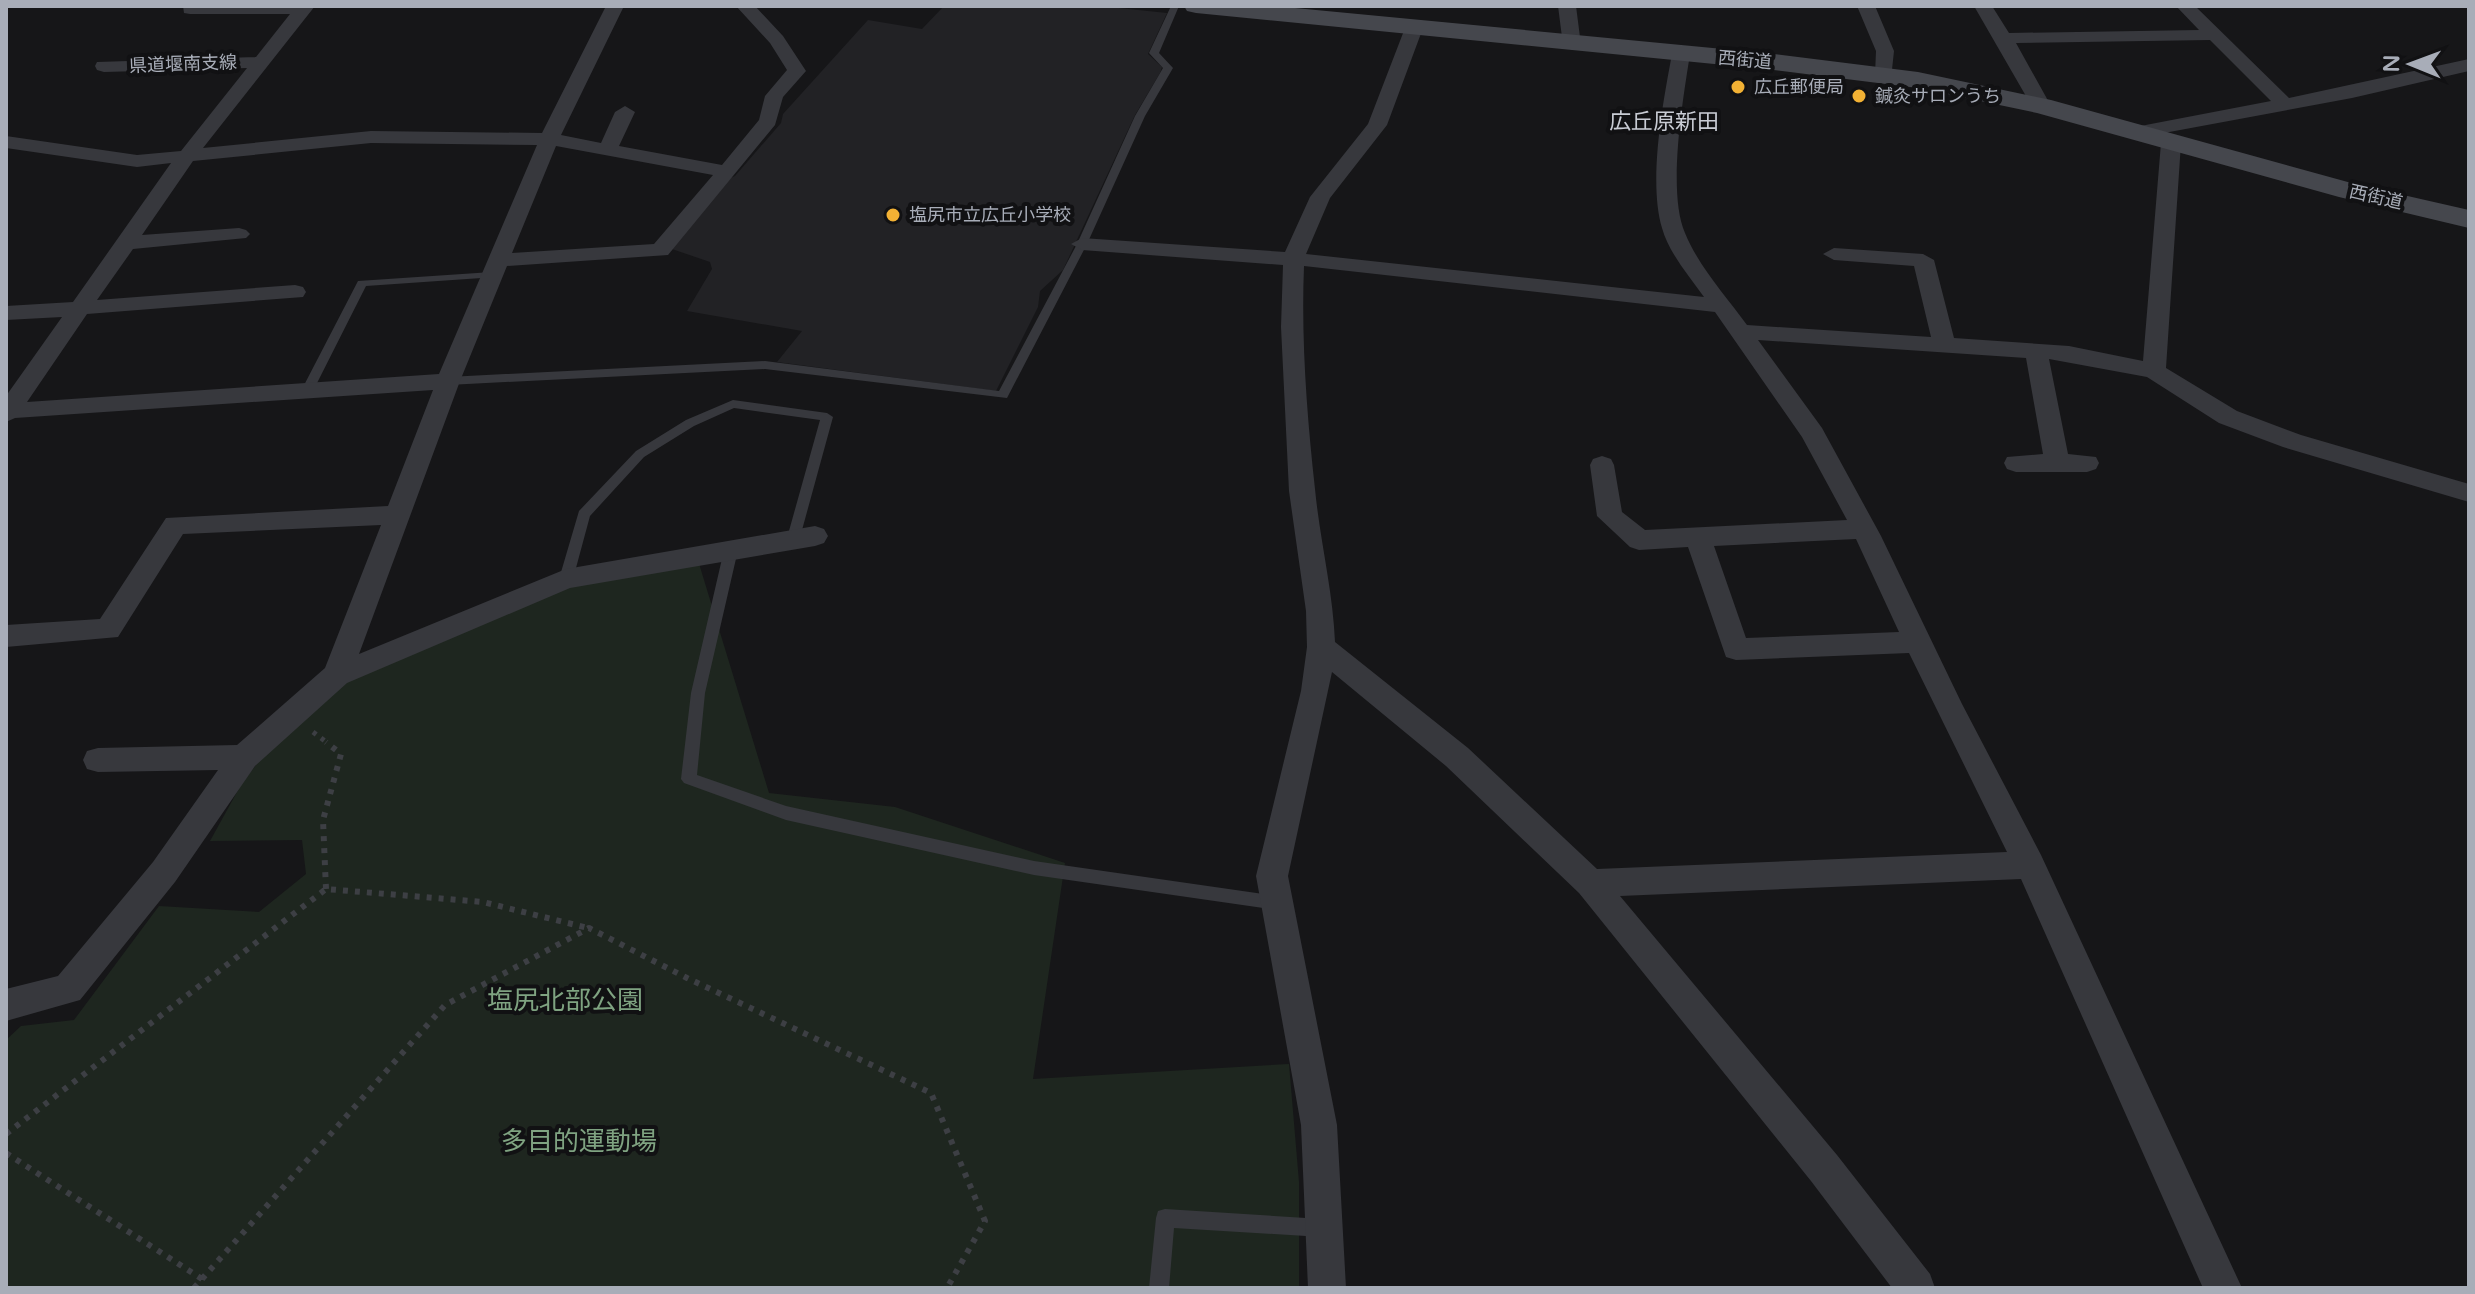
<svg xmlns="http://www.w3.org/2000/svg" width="2475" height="1294" font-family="'Varela Round','Noto Sans JP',sans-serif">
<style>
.built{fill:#222225}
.green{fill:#1e261f}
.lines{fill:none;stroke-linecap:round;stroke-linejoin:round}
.path-far1{stroke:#3d3f44;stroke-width:5;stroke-dasharray:4 6;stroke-linecap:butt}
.path{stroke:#3d3f44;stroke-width:6;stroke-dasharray:5 7;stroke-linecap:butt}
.service{fill:#37383d;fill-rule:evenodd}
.minor{fill:#37383d;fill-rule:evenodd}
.secondary{fill:#45474d;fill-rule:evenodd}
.poi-dot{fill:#f2b134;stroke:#111113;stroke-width:3}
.labels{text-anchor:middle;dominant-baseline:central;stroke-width:8;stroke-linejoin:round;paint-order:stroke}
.far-street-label{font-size:18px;fill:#a8adb8;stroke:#111113}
.far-poi-label{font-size:18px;fill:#a8adb8;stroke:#111113;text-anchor:start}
.far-quarter-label{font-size:22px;fill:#c9ccd4;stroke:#111113}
.near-park-label{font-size:26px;fill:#7fa381;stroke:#111113}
</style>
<rect width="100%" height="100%" fill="#161618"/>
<!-- built -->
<path class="built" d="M944 6H1100L1167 13 1148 54 1162 67 1160 73 1135 115 1063 270 1040 291 1038 307 996 391 777 362 802 331 687 311 712 269 710 262 669 248 724 181 735 176 781 123 783 114 868 20 922 29Z"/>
<!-- green -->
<path class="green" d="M697 557 769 793 895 807 1065 863 1033 1079 1289 1064 1299 1182V1288H6V1040L21 1026 74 1020 159 906 259 912 306 874 302 840 210 841 242 783 280 734 339 683 536 584Z"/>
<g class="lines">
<!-- path-far1 -->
<path class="path-far1" d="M313 732 329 744"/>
<!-- path -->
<path class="path" d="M326 889 323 820 341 754 326 742
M6 1134 326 889 483 902 588 928
M6 1153 202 1279
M194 1288 445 1005 589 928 687 978 931 1093 985 1221 947 1288"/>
<!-- service -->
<path class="service" d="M1171 6H1179L1159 53 1173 68 1145 116 1087 244 1007 398 765 369 448 385 442 381 448 377 765 361 999 391 1077 244 1135 116 1163 68 1149 53Z
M492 272 497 275 496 277 366 286 313 391 311 394H303L301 391 358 281Z
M733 400 827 413 833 417 799 541H789L787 538 820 420 734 408 694 426 644 457 590 516 573 579 566 584 561 583 559 579 579 511 636 451 686 420Z
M731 545 738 550 705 693 697 775 786 806 1034 861 1277 896 1283 898 1285 903 1283 908 1277 910 1034 875 786 820 684 783 681 779 691 693 724 550Z
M1165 1209 1322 1219 1329 1221 1331 1228 1329 1235 1322 1237 1174 1228 1169 1288H1149L1156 1218 1158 1211Z"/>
<!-- minor -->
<path class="minor" d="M183 6H315L203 148 371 131 542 133 606 6H624L561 135 601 143 615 112 625 106 635 112 619 146 722 165 759 120 765 96 787 70 770 43 736 6H755L783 36 806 71 783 97 775 125 668 255 507 266 460 381 359 654 566 569 815 526 824 529 828 536 824 543 815 546 570 588 347 683 255 766 175 882 80 1000 6 1021V989L58 976 153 862 218 770 98 772 87 769 83 760 87 751 98 748 237 745 325 668 381 525 183 534 118 637 6 647V625L100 619 166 518 388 506 433 390 15 418 6 422V396L62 317 6 320V306L73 302 171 163 137 167 6 148V136L137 155 181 151 247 68 104 72 97 70 95 66 97 62 256 57 290 14H190L184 13ZM371 143 537 145 439 374 27 402 87 314 303 297 306 292 303 287 295 285 97 300 133 249 246 238 250 234 246 230 239 228 142 235 193 161ZM556 146 713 175 654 244 512 253Z
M1558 6H1576L1581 45 1578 49 1572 50 1563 45Z
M1857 6H1875L1894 51 1891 79 1884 81 1875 75 1876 51Z
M1974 6H1992L2009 33 2199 30 2176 6H2195L2289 98 2469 59V71L2352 98 2137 138 2127 132 2130 128 2271 101 2210 40 2016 43 2051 106 2048 110H2034Z
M1414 23 1423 28 1387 125 1330 198 1306 254 1704 297C1689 276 1669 253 1662 228 1648 181 1663 102 1672 54L1681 49 1690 54C1683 99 1667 192 1685 233 1699 267 1726 296 1747 325L1931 337 1914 266 1834 260 1823 254 1834 248 1923 254 1934 260 1954 338 2069 346 2143 361 2161 143 2171 137 2181 143 2166 368 2237 411 2301 435 2469 484V502L2283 447 2219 423 2147 377 2049 359 2068 454 2096 457 2099 463 2096 469 2087 472H2016L2007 469 2004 463 2007 457 2043 454 2026 358 1758 340 1822 428 1881 536 1962 704 2041 855 2242 1288H2203L2021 879 1620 896 1837 1155 1930 1274 1935 1288H1892L1811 1181 1579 893 1446 766 1332 672 1288 876 1337 1125 1346 1288H1308L1301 1125 1256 876 1301 691 1307 647 1306 611 1289 491 1281 327 1283 265 1082 250 1071 244 1082 238 1285 252 1310 197 1368 124 1405 28ZM1304 266 1715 312 1802 437 1847 520 1645 530 1622 512 1614 465 1611 459 1602 456 1593 459 1590 465 1597 516 1630 547 1639 550 1688 547 1726 657 1736 660 1909 653 2007 852 1597 869 1468 748 1335 642C1333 591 1320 541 1315 489 1307 416 1301 340 1304 266ZM1856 539 1899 632 1746 638 1714 546Z"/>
<!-- secondary -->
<path class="secondary" d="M1184 6H1274L1765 53 1918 72 2051 100 2355 184 2469 210V228L2339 197 2037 113 1918 88 1765 69 1196 13 1187 11Z"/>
</g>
<!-- markers -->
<g class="poi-dot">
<circle cx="1738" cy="87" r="8"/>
<circle cx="1859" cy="96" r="8"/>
<circle cx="893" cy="215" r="8"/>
</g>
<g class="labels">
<!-- far-street labels -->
<g class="far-street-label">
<text transform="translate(1745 60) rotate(5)">西街道</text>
<text transform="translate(183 64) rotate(-2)">県道堰南支線</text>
<text transform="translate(2376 197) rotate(13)">西街道</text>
</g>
<!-- far-poi labels -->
<g class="far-poi-label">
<text x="1754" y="87">広丘郵便局</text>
<text x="1875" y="96">鍼灸サロンうち</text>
<text x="909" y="215">塩尻市立広丘小学校</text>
</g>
<!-- far-quarter labels -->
<g class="far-quarter-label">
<text x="1664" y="122">広丘原新田</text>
</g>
<!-- near-park labels -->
<g class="near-park-label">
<text x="565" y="1000">塩尻北部公園</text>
<text x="579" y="1141">多目的運動場</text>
</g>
</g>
<!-- border -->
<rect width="2475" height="1294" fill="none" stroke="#a8adb8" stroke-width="16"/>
<!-- north arrow -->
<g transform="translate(2411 64) rotate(271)" stroke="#111113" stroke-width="6" paint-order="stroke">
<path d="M0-6L14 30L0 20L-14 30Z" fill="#a8adb8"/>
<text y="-12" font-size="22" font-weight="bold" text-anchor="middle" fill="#a8adb8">N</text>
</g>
</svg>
